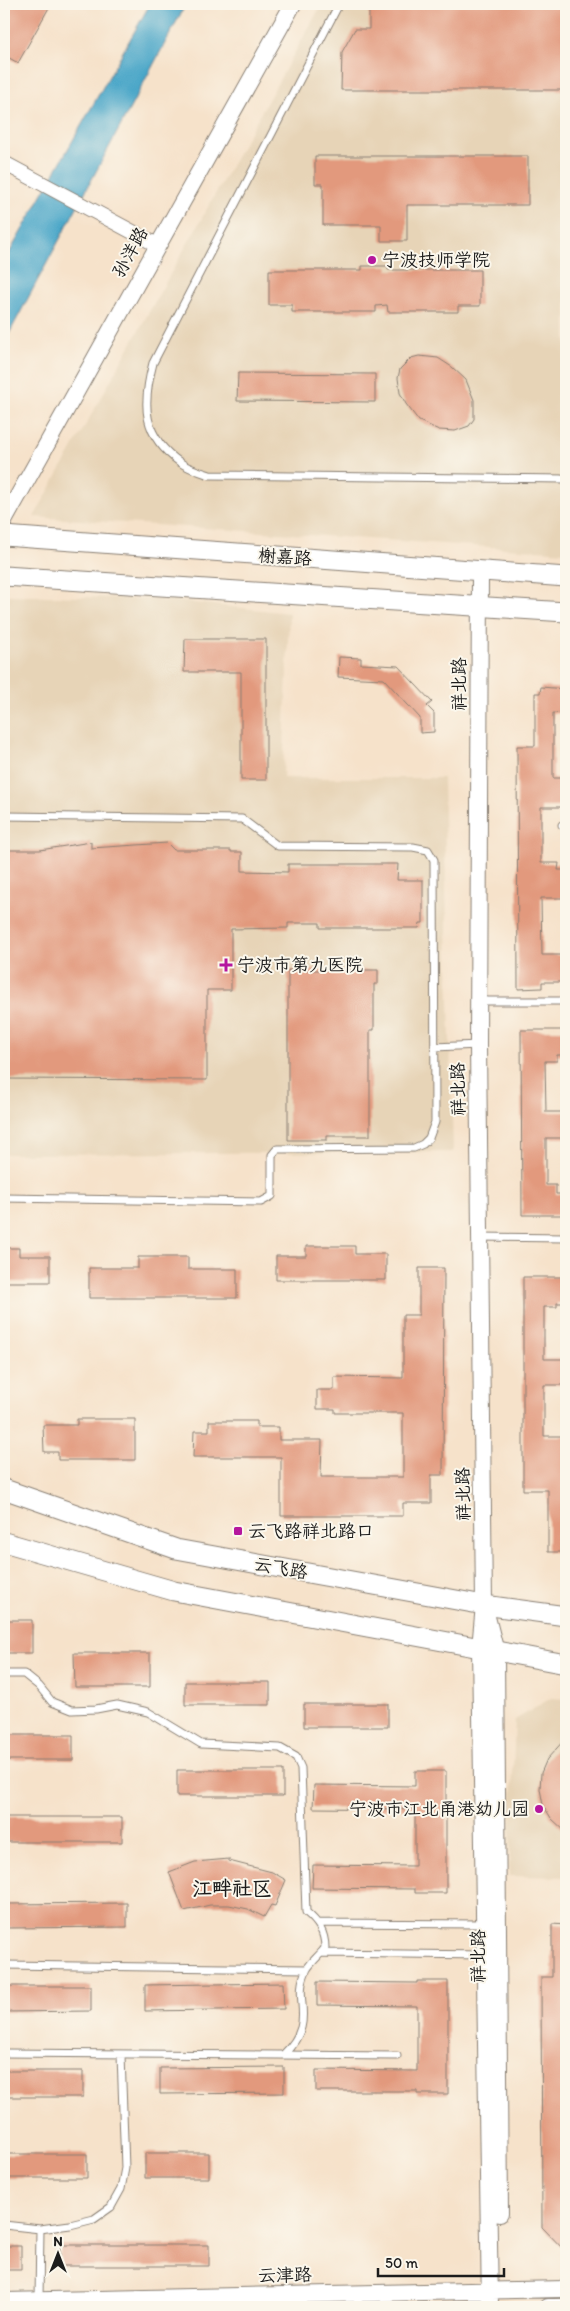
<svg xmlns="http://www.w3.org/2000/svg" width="570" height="2311" font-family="Itim,'LXGW WenKai TC',sans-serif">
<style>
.built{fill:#e7d4b7}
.water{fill:#49a6c8;stroke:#326172}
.building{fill:#e2997d}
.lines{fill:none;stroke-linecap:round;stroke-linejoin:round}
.service-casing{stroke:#897f73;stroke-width:9}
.minor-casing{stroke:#897f73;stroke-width:16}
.tertiary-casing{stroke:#897f73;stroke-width:18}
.secondary-casing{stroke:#897f73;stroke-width:21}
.service{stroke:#fff;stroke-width:7}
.minor{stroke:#fff;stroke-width:14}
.tertiary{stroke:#fff;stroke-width:16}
.secondary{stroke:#fff;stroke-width:19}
.poi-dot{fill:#b5179e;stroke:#fbf7ec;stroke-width:2}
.labels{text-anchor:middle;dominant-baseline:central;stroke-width:4;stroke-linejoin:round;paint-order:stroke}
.street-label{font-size:18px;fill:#1c1c1c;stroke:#fbf7ec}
.poi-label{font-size:18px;fill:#1c1c1c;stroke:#fbf7ec;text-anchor:start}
.quarter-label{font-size:20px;font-weight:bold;fill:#1c1c1c;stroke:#fbf7ec}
</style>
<rect width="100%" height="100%" fill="#fbf7ec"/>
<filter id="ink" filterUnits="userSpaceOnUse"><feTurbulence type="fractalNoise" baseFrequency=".02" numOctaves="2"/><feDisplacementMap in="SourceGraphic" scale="10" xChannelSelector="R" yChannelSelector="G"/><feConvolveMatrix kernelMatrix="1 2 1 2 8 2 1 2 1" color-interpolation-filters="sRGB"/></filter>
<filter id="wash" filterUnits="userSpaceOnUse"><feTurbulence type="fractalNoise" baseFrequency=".0096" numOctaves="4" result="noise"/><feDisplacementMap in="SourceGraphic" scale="20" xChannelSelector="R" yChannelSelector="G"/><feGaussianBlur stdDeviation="1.12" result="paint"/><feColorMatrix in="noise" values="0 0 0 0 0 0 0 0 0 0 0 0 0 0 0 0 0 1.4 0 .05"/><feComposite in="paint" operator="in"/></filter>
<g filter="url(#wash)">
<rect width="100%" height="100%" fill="#f6e2ca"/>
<!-- built -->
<path class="built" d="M322 4H566V552L34 517Z
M5 595 156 599 289 613 283 778H443L453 1152 4 1154V596Z
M551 1698 566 1699V1877L509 1876 515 1720Z"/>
<!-- water -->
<path class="water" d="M150 4H186L4 343V262Z"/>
<g id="blocks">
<!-- building -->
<path class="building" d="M4 4H51L18 63 4 55Z
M387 4H566V90H341L342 52 355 29H369V9H387Z
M315 156H528V205H407V241H381V225H323V184H315Z
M362 266H388V270H480V306H458V312H388L387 305 376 306V312H292V305H269V270H362Z
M419 356 438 358 452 367 466 380 474 400V419L469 426 455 431 439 430 419 421 406 404 400 393 398 378 400 369 411 358Z
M238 373 375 374V402L237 401Z
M185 639H266V780H241V672H184Z
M339 657 361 658V664L398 666 432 702 427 706 434 713V732L420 733V718L384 679 338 677Z
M541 687 566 689V714L553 713V778H566V807H541V863H559L558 870H566V898H541L542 955H566V982H542V988L518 989 517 746H535V693H540Z
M91 842V848L167 843 174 850H231V852H242V871L288 872V864H398L397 880H423V923H420L419 928H320V923H288V928L231 929V990H207V1080L4 1079V850H40Z
M288 970H378V984H374V1030H370V1136H327V1140H288Z
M521 1030H566V1055H557V1061H545L546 1112H566V1138H546V1185H556V1194H566V1215H522Z
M306 1246H355V1254H386V1280H276V1256H306Z
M4 1248H19V1256H50V1282H4Z
M138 1257H188V1269H237V1298H89V1268H138Z
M419 1268H444L443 1475H431V1503H403V1516H281V1457H193L194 1431H209V1421H257V1427H279V1440H322L321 1477H403V1413H335V1409H317V1390H334V1377L403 1378V1315H419Z
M523 1277H566V1303H557V1307H544V1359H566V1385H544V1436H566V1552H548V1490H523Z
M77 1419H135V1460H58V1452H44L43 1425H77Z
M4 1620H32V1653H4Z
M74 1653H150V1687H75Z
M185 1682H270V1705H185Z
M304 1704H388V1727H304Z
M4 1735H73V1760H4Z
M566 1738V1832L551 1818 543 1805 540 1789 541 1773 547 1759Z
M177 1770H283V1796H177Z
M415 1771H446V1893H415V1889L312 1888 313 1865 415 1866V1809L313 1808 314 1785 415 1786Z
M4 1817H122V1842H4Z
M229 1859V1861L272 1872 286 1880 275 1906 271 1905 264 1917 248 1909 229 1905H210L184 1911 169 1872 195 1862Z
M127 1903V1927L4 1928V1904Z
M552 1924 566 1925V2252L542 2227 541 1977H552Z
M417 1981H448V2094H417V2091H316V2070L417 2071V2006L317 2005V1982L417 1983Z
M283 1983 284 2009 145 2011V1985Z
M4 1986H91V2011L4 2012Z
M284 2067V2093L160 2094V2068Z
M4 2071H83V2097H4Z
M145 2153H209V2178H145Z
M4 2154H87V2178H4Z
M60 2245H209V2266H60Z
M4 2246H21V2270H4Z"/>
</g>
</g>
<g filter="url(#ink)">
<use href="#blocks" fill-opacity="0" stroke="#897f73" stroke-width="1"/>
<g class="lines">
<defs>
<path id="service" d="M339 4 153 363C142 405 142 436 181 463 189 469 201 472 210 475L566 479
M4 816 242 819 278 846 413 847 428 850 434 860 435 1122 429 1138 423 1144 414 1148 277 1149 272 1155V1196L261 1202 4 1198
M562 825H566
M479 1001H566
M435 1047 478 1045
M480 1237 566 1238
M4 1674H24L39 1686 52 1702 72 1710 96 1709 117 1705 148 1712 201 1744 280 1748 296 1757 301 1768 306 1912C318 1922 325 1932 325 1948 320 1955 311 1962 307 1969 290 2001 320 2019 283 2055
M317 1923 484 1924
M321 1953 485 1955
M4 1965 307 1969
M4 2053 397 2056
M4 2225 40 2229 39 2300
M40 2229 70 2225 94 2219 111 2207 121 2189 125 2168 121 2055"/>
<path id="minor" d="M4 163 157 245"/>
<path id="tertiary" d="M4 521 293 4
M480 572 478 1045 484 1605 480 1648 490 2307
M487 1617 496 1652 500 2214
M4 2301 566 2289
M548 2307H566"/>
<path id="secondary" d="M4 536 566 577
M4 576 566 612
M4 1489 176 1549 484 1605 566 1616
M4 1542 174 1591 566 1664"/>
</defs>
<!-- service casing -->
<use href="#service" class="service-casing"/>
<!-- minor casing -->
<use href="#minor" class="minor-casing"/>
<!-- tertiary casing -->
<use href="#tertiary" class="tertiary-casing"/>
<!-- secondary casing -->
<use href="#secondary" class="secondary-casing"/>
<!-- service -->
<use href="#service" class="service"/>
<!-- minor -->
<use href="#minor" class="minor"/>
<!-- tertiary -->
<use href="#tertiary" class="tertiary"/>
<!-- secondary -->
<use href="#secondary" class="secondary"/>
</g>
</g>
<!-- markers -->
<g class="poi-dot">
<circle cx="372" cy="260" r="5"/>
<path d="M223.5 957.5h5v5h5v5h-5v5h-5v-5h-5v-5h5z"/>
<rect x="233" y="1526" width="10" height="10" rx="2.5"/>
<circle cx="539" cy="1809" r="5"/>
</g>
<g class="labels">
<!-- street labels -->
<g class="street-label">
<text transform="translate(130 252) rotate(-61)">孙洋路</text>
<text transform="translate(285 557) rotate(4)">榭嘉路</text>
<text transform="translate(459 684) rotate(-90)">祥北路</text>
<text transform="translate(458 1089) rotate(-91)">祥北路</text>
<text transform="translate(463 1494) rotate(-91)">祥北路</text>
<text transform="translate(281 1568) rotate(10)">云飞路</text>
<text transform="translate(478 1956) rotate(-90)">祥北路</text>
<text transform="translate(285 2275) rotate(-1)">云津路</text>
</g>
<!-- poi labels -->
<g class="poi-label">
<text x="382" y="260">宁波技师学院</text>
<text x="237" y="965">宁波市第九医院</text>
<text x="248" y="1531">云飞路祥北路口</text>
<text x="529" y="1809" text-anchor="end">宁波市江北甬港幼儿园</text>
</g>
<!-- quarter labels -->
<g class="quarter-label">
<text x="232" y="1888">江畔社区</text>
</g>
</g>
<!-- margin -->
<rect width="570" height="2311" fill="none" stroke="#fbf7ec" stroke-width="20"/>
<!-- north arrow -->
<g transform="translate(58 2254)" stroke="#fbf7ec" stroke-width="4" paint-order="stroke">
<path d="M0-4L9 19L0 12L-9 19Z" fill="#1c1c1c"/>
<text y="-8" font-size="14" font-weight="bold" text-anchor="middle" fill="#1c1c1c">N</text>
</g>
<!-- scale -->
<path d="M378 2268v8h126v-8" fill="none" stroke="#1c1c1c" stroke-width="2.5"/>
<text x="385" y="2268" font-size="15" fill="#1c1c1c" stroke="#fbf7ec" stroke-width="4" paint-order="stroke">50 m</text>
</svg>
